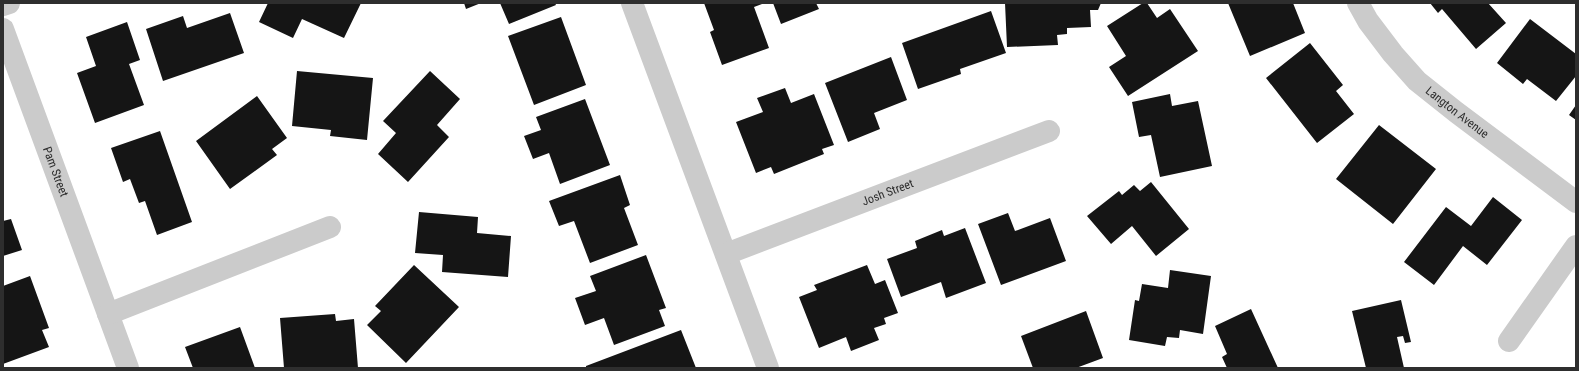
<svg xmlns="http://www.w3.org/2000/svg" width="1579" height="371" font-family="'Roboto Condensed',sans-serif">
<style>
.building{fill:#151515}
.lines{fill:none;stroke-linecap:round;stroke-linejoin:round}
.street{stroke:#cbcbcb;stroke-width:22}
.labels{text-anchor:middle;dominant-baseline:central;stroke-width:4;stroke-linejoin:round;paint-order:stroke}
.street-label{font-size:12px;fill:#2e2e2e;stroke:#fff}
</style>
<rect width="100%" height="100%" fill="#fff"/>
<!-- building -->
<path class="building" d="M268 3H361L344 38 302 19 293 38 259 22Z
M464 3H481L466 9Z
M500 3H555L556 5 509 24Z
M704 3H765L754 7 769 48 722 65 710 32 714 30Z
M773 3H816L819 9 781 24Z
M1005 3 1027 4 1101 3 1098 10H1090L1091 27 1067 28V34L1057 35 1058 45 1007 47Z
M1143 3H1147L1157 18 1170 9 1198 51 1128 96 1109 67 1126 56 1107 26Z
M1228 3H1293L1305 33 1250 56Z
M1430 3H1488L1506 23 1476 49 1442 9 1438 13Z
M991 11 1006 53 960 69 961 74 918 89 902 43Z
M230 13 244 53 163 81 146 29 183 16 187 28Z
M561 17 586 85 534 105 508 36Z
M1530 19 1576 54V76L1556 101 1527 79 1523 84 1497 63Z
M127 22 140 60 129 64 144 105 95 123 77 73 96 66 86 37Z
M1310 43 1343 85 1336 91 1354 114 1317 143 1266 78Z
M891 57 907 100 874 113 880 129 848 142 825 83Z
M297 71 373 78 367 140 330 136 331 130 292 126Z
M430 71 460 99 437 125 449 137 408 182 378 154 396 133 383 121Z
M785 88 791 103 814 94 834 145 822 149 824 154 774 174 771 167 756 173 736 122 763 112 757 98Z
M1170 94 1172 106 1198 101 1212 166 1160 177 1151 135 1139 137 1132 102Z
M257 96 287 138 272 149 277 155 230 189 196 141Z
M585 99 610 165 560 184 549 153 533 159 524 136 541 130 536 117Z
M1576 105V120L1569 115Z
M1379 125 1436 169 1393 224 1336 179Z
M160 131 192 222 157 235 145 201 139 203 130 179 123 182 111 148Z
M620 175 630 205 624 208 638 245 590 263 574 221 559 226 549 201Z
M1151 182 1189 229 1156 256 1132 226 1111 244 1087 216 1119 191 1122 195 1134 185 1140 191Z
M1493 197 1522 220 1487 265 1463 246 1434 285 1404 262 1446 207 1471 226Z
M419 212 478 217 477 233 511 236 508 277 442 272 443 255 415 253Z
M1008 213 1015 231 1050 218 1066 261 1001 285 978 224Z
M11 219 22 250 3 256V221Z
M965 228 986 283 946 298 941 282 901 297 887 259 917 248 915 241 942 230 944 236Z
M646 255 666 308 659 310 665 326 614 345 604 318 585 325 575 298 596 291 590 276Z
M414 265 459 307 406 363 367 325 381 311 375 306Z
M867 265 875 284 885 280 898 313 884 318 886 324 874 328 879 340 851 351 846 337 819 348 799 297 817 290 814 285Z
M1170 270 1211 276 1203 334 1180 330 1179 338 1167 337 1165 346 1129 340 1135 300 1139 301 1142 284 1168 288Z
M30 276 49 328 42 330 49 347 3 364V286Z
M1401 300 1411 342 1405 343 1403 336 1397 337 1404 368H1366L1352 311Z
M1251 309 1278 368H1227L1222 357 1227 354 1215 326Z
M1086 311 1103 358 1076 368H1033L1021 336Z
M335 314 336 321 354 319 358 368H284L280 318Z
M240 327 255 368H193L185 347Z
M681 330 696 368H586V366Z"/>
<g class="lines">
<!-- street -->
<g class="street">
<path d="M632 3 768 368"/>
<path id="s1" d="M1358 3 1368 21 1393 54 1417 81 1456 112 1576 202"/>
<path d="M3 5 9 3"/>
<path id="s2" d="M3 29 128 368"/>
<path id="s3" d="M726 254 1049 131"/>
<path d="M108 314 330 227"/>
<path d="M1509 341 1576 246"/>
</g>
</g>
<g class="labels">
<!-- street labels -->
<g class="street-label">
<text stroke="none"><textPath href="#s1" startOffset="149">Langton Avenue</textPath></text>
<text stroke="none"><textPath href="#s2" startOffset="152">Pam Street</textPath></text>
<text stroke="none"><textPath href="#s3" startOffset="173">Josh Street</textPath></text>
</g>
</g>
<!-- border -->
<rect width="1579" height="371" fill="none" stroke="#2e2e2e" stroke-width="8"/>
</svg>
